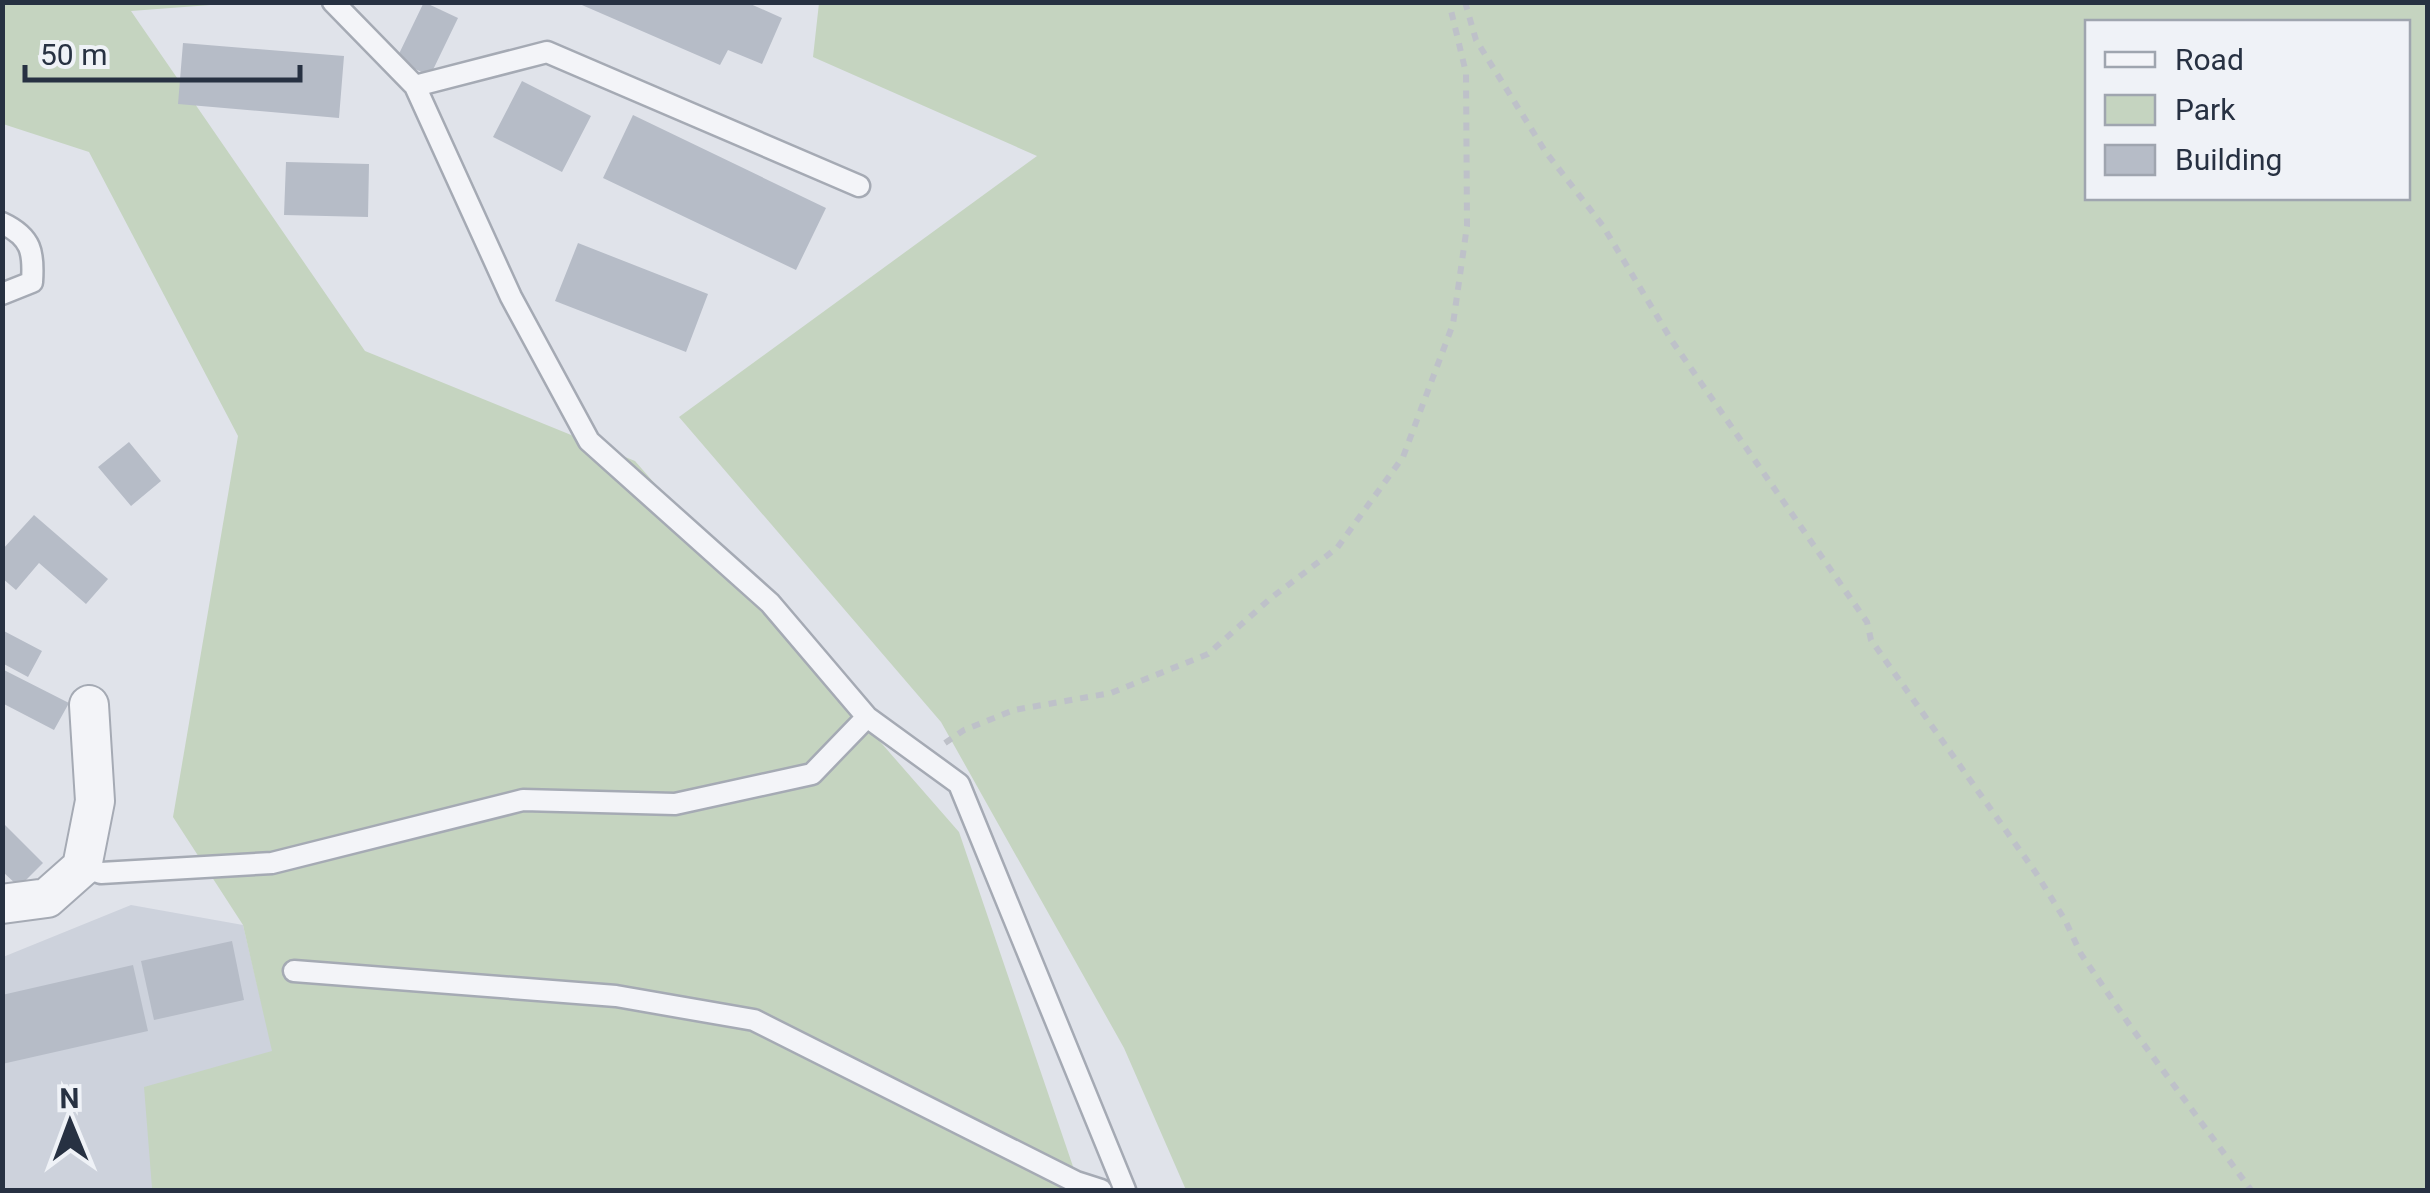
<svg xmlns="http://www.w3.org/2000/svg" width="2430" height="1193" font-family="Roboto,sans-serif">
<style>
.built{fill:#cdd2dc}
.green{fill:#c5d4c0;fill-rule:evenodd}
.building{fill:#b6bcc7}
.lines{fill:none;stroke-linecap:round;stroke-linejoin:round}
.service-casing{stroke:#a5aab4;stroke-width:25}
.minor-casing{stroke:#a5aab4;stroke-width:42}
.path{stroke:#bec1c9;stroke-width:6;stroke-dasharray:8 8;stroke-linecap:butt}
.service{stroke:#f3f4f8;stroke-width:20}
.minor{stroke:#f3f4f8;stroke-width:38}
</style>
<rect width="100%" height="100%" fill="#e0e3ea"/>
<!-- built -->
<path class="built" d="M131 905 243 925 273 1051 152 1188 190 1190H3V957Z"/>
<!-- green -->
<path class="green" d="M3 3H237L131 11 365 351 635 461 959 832 1081 1190 152 1188 144 1087 272 1051 243 925 173 817 238 436 89 152 3 124Z
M819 3H2427V1190H1186L1124 1048 941 722 679 417 1037 156 813 57ZM2088 22H2408V198H2088Z"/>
<!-- building -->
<path class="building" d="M424 2 458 18 430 76 396 60Z
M575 2H746L782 18 762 64 728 50 720 65Z
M183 43 344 56 339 118 178 104Z
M522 81 591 116 562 172 493 137Z
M633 115 826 208 796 270 603 178Z
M286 162 369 164 368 217 284 215Z
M578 243 708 294 686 352 555 301Z
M129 442 161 481 131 506 98 467Z
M34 515 108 579 86 604 39 563 16 590 2 578V550Z
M2 630 42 651 28 677 2 663Z
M2 669 69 703 54 730 2 703Z
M2 822 43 863 19 887 2 871Z
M232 941 244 1000 154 1020 141 961Z
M133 965 148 1031 2 1064V995Z"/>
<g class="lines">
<defs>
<path id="service" d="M333 2 415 86 511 297 589 441 770 603 867 717
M415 86 547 52 859 186
M2 223C32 237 34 253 32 282L2 294
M82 867 101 873 272 863 523 800 675 804 812 774 867 717 959 784 1125 1190
M294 971 616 996 754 1020 1076 1182 1101 1190"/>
<path id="minor" d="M2 904 47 898 82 867 95 801 89 705"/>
</defs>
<!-- service casing -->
<use href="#service" class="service-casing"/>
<!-- minor casing -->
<use href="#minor" class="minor-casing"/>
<!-- path -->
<path class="path" d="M1465 2 1476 40 1545 151 1603 226 1672 341 1867 622 1871 640 2036 873 2065 920 2081 954 2131 1027 2251 1190
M945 743 964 730 1014 710 1111 693 1208 654 1271 598 1337 548 1403 457 1453 324 1467 226 1466 73 1449 2"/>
<!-- service -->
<use href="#service" class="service"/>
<!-- minor -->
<use href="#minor" class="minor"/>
</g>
<!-- border -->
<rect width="2430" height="1193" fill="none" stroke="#273142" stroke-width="10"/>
<!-- legend -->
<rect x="2085" y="20" width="325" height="180" fill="#eff2f7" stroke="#9fa5af" stroke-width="2.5"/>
<rect x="2105" y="52" width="50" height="15" fill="#f3f4f8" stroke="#9fa5af" stroke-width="2.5"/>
<text x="2175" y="70" font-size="30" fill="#273142">Road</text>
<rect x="2105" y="95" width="50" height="30" fill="#c5d4c0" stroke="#9fa5af" stroke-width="2.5"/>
<text x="2175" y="120" font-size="30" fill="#273142">Park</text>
<rect x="2105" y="145" width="50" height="30" fill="#b6bcc7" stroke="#9fa5af" stroke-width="2.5"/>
<text x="2175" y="170" font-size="30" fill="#273142">Building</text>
<!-- north arrow -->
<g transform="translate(70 1123) rotate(359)" stroke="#eff2f7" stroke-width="8" paint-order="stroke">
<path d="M0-8L18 38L0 25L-18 38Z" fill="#273142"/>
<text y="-15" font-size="28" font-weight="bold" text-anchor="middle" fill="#273142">N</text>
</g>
<!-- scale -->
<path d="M25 65v15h275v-15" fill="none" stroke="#273142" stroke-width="5"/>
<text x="40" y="65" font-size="30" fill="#273142" stroke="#eff2f7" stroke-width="8" paint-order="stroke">50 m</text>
</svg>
